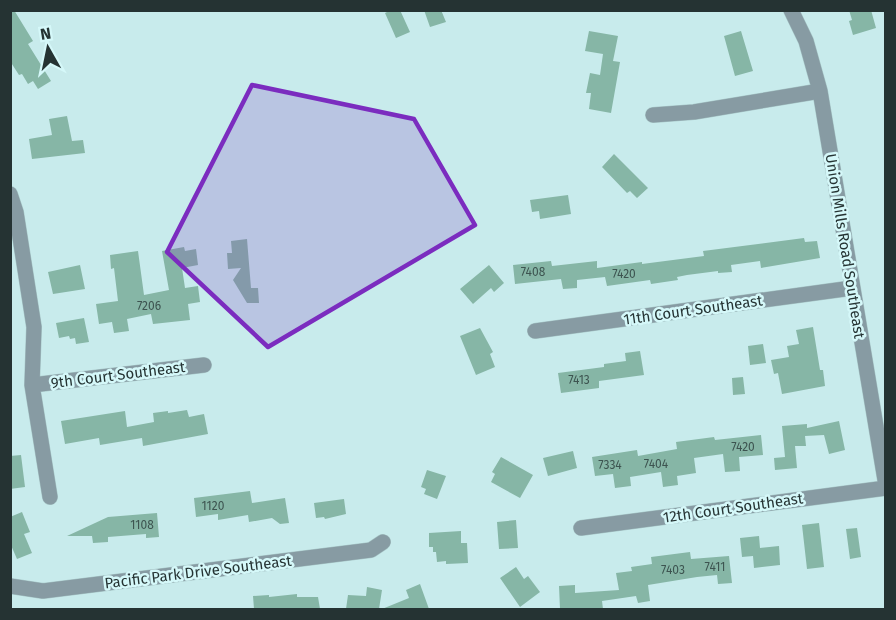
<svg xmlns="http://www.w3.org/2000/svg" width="896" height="620" font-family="'Fira Sans',sans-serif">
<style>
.building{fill:#86b6a6}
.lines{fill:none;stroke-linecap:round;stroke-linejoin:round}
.minor-casing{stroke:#a7c6c7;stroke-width:16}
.minor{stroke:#879ba3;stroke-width:15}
.marked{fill:#7b2cbf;fill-opacity:0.2;stroke:#7b2cbf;stroke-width:4.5;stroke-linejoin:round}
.labels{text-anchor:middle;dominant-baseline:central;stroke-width:5;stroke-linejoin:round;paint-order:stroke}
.number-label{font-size:12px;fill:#3d5450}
.street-label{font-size:15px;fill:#253333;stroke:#d5f8f9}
</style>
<rect width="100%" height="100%" fill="#c8ebec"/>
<!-- building -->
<path class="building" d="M10 10H14L33 41 28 44 51 81 38 89 33 81 28 84 22 74 19 75 10 61Z
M391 10H400L410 32 396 38 385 13Z
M424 10H441L446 22 430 27Z
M849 10H871L876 28 853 35 849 21 852 20Z
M589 31 618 36 613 61 620 62 611 113 589 109 591 93H586L590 73 600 75 603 54 585 51Z
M741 31 753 71 735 76 724 36Z
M67 116 72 141 83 140 85 153 32 159 29 139 52 135 49 119Z
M614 154 648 188 637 198 630 191 627 193 602 167Z
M568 195 571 214 540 219 539 211 532 212 530 200Z
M804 238 805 242 817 241 820 258 761 268 760 261 731 265 732 272 718 273V271L687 275 677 277 678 280 651 284 650 280 607 286 605 277 577 280V288L563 289 561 279 515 284 513 265 551 261 552 266 597 261V268L642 262V264L704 256 703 251Z
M247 239 251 288H258L259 303H247L233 280 241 268 228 269 227 253H232L231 241Z
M184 247 185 251 196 249 198 265 182 268 185 288 198 286 200 302 188 304 190 320 153 324 151 314 127 319 129 331 114 333 112 322 99 324 96 304 118 301 114 268 111 269 110 255 138 251 144 295 169 290 162 251Z
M80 265 85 289 53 294 48 272Z
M489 265 504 283 494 292 491 288 473 304 460 289Z
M84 318 89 342 76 344 75 338 70 339 69 336 59 338 56 323Z
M813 327 820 370H823L825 386 782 394 778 373 774 374 771 360 789 357 787 346 799 344 796 330Z
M480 328 493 352 490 354 495 367 476 375 460 336Z
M763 344 766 363 750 365 748 346Z
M640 351 644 375 599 381V388L561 393 558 373 604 367V364L626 361 625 353Z
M743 377 745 394 733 395 732 378Z
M187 410 189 417 204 414 208 434 143 446 142 438 100 445 99 438 65 444 61 421 125 411 127 427 154 422 153 413 168 411V413Z
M839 421 845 450 829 454 824 435 805 436 806 446H795L797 468 775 470 774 458 785 457 782 426 807 424V428Z
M761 435 763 455 739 457 740 471 725 472 723 454 694 458 696 473 677 476 678 485 663 487 661 472 630 477 631 486 615 488 613 474 595 476 592 457 637 450 638 456 677 449 676 442 714 437 715 440Z
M573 451 577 468 548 476 543 458Z
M21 455 25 487 10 489V456Z
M501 457 533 475 520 498 491 482 495 474 492 472Z
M427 470 446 476 437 499 424 494 426 489 421 487Z
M250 491 252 503 285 498 289 523 280 524 272 518 249 522 248 515 218 520V514L196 517 194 498Z
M344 499 346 514 325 519 324 517 316 518 314 503Z
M22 512 30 532 24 534 32 553 17 559 10 543V517Z
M157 513 159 537 146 538V534L108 537V542L93 543 92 536H67L108 517Z
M516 520 518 548 499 549 497 522Z
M819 523 824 567 807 569 802 525Z
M857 528 861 557 850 559 846 529Z
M461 531V543H467L468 563 446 564V561L437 562 436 552H433V547H429V533Z
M759 536 760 548 779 546 780 565 754 568 753 556 742 557 740 538Z
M690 552 691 559 729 556 732 583 718 584 717 575 697 577 648 585 650 601 638 603 636 596 602 601 603 609H560L559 586 575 585V593L619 590 616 573 632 571 631 567 652 564 651 557Z
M516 567 524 579 528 576 540 592 520 607 500 578Z
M420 584 429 609H382L409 598 406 590Z
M367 587 382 590 379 609H346L348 595 366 596Z
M297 594V597H318L320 609H254L253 596 269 595V597Z"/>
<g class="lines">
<defs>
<path id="minor" d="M791 10 806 41 820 91 886 486
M653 115 694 112 820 91
M10 194 16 212 34 327 32 385 50 497
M535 331 852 288
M32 385 204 365
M581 528 886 488
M10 586 43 591 371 550 383 542"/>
</defs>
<!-- minor casing -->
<use href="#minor" class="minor-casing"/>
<!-- minor -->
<use href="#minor" class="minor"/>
</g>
<!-- marked area -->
<path class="marked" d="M252 85 414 119 475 225 268 347 167 252Z"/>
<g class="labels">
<!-- number labels -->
<g class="number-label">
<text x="533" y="272">7408</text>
<text x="624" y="274">7420</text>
<text x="149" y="306">7206</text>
<text x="579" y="380">7413</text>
<text x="743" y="447">7420</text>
<text x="656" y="464">7404</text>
<text x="610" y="465">7334</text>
<text x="213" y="506">1120</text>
<text x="142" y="525">1108</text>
<text x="715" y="567">7411</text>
<text x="673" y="570">7403</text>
</g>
<!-- street labels -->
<g class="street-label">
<text transform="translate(845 246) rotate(81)">Union Mills Road Southeast</text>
<text transform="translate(693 310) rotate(-8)">11th Court Southeast</text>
<text transform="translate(118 375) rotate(-7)">9th Court Southeast</text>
<text transform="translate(733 508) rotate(-8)">12th Court Southeast</text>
<text transform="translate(198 572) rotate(-7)">Pacific Park Drive Southeast</text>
</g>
</g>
<!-- border -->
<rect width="896" height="620" fill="none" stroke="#253333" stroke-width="24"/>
<!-- north arrow -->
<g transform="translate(48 48) rotate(351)" stroke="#d5f8f9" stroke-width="4.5" paint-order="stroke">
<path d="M0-4.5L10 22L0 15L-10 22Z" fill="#253333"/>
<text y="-9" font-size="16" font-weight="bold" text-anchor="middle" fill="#253333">N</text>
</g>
</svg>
